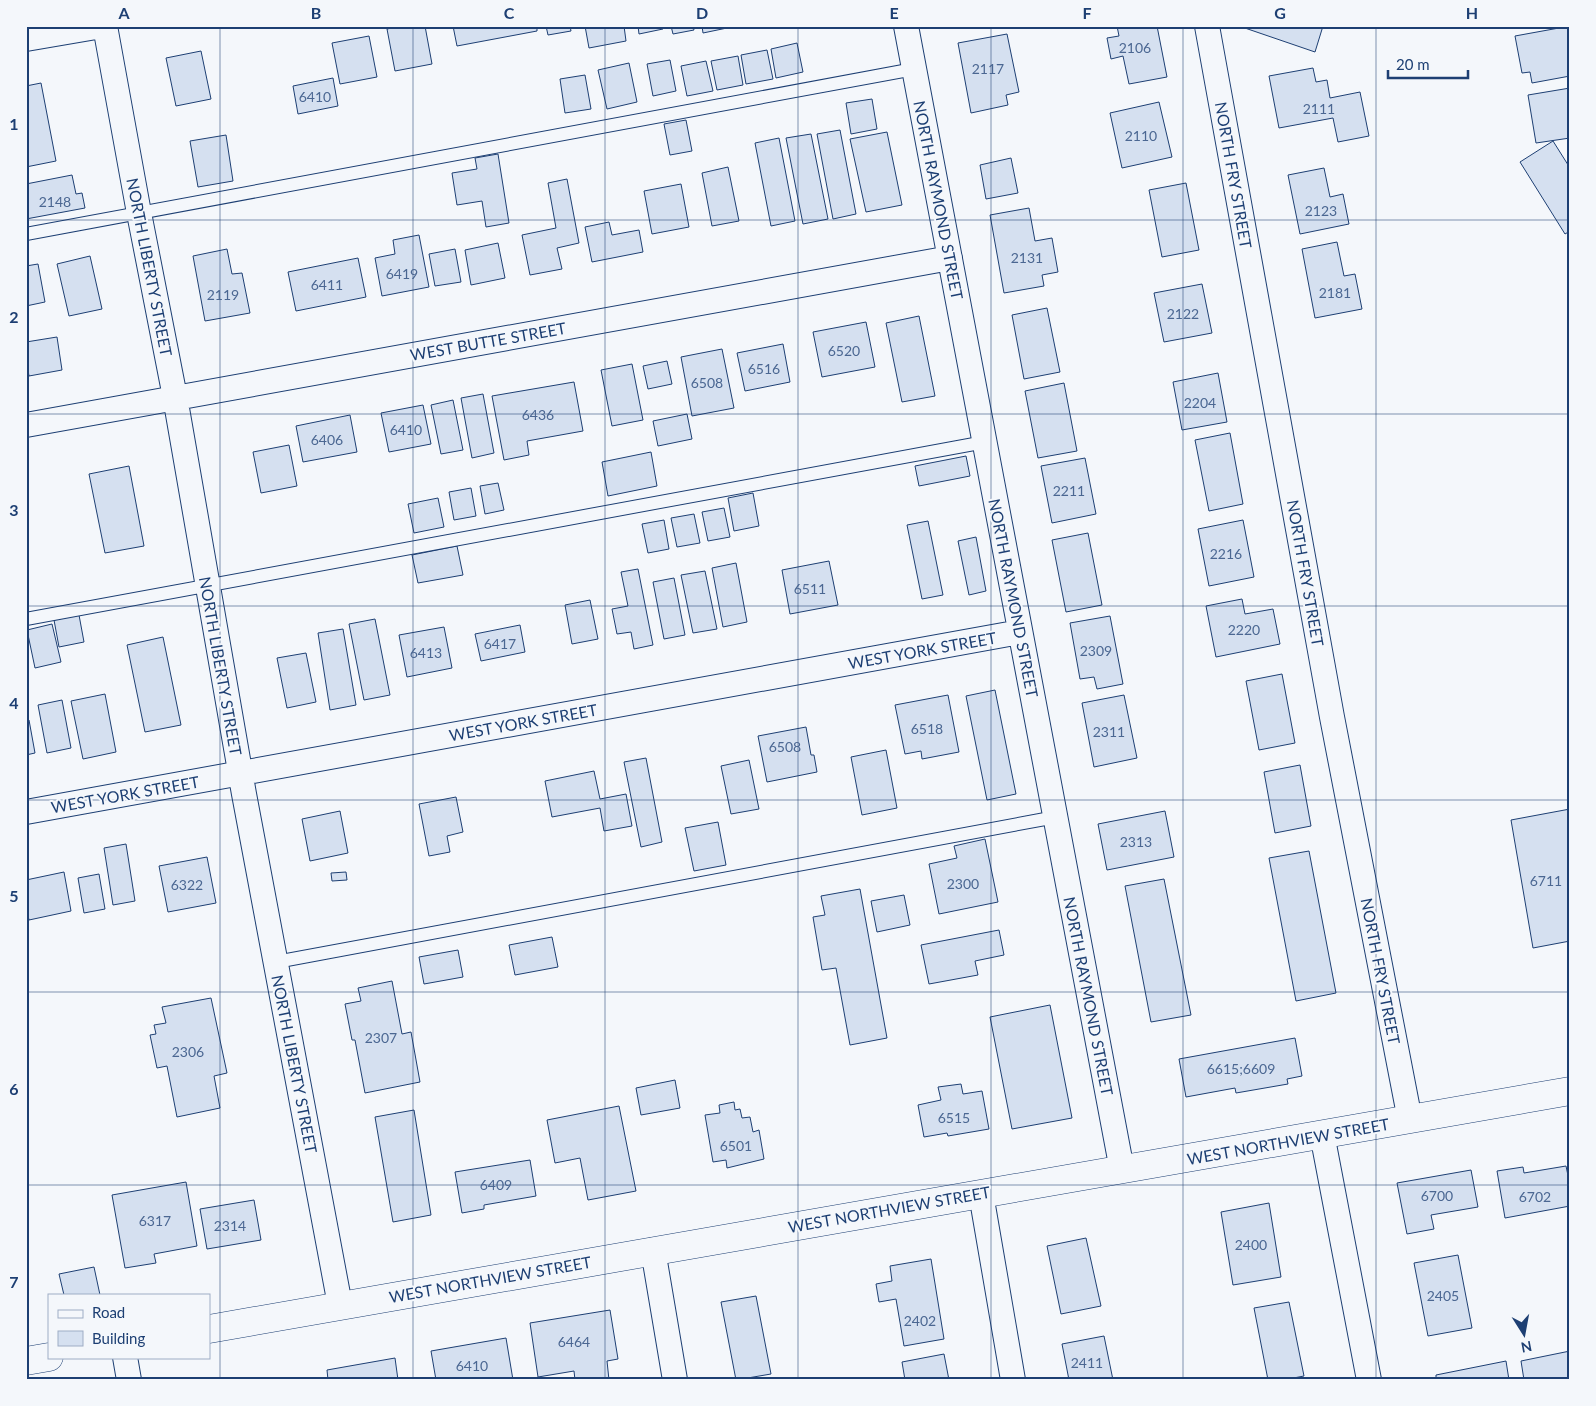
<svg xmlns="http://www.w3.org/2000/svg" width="1596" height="1406" font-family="Lato,sans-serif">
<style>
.building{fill:#d5e0f0;stroke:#1d3f73}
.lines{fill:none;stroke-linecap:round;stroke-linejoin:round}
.service-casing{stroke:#1d3f73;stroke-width:14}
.minor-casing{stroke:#1d3f73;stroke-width:26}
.tertiary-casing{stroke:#1d3f73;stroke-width:29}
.service{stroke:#f4f7fb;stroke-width:12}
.minor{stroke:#f4f7fb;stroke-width:24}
.tertiary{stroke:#f4f7fb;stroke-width:28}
.grid{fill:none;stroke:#1d3f73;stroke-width:1;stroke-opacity:0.55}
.labels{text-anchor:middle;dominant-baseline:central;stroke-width:4;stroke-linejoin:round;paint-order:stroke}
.number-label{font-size:14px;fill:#4b6792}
.street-label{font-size:16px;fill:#1d3f73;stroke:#f4f7fb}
.neatline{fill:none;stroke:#1d3f73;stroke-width:2}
.grid-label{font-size:16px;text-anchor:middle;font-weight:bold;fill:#1d3f73}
</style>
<rect width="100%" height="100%" fill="#f4f7fb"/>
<!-- building -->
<path class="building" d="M401 26H425L432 64 395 71 387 29Z
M453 26H537V31L457 46Z
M546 26H570L571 31 548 35Z
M585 26H624L626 41 589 48Z
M638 26H663V29L639 34Z
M671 26H693L694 30 673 34Z
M702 26H727V28L703 33Z
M1117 26H1157L1167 77 1129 84 1123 56 1111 59 1107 38 1119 36Z
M1239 26H1323L1315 52Z
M1570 26V76L1532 83 1530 72 1522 73 1515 36Z
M1007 34 1019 92 1006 95 1008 105 971 113 958 43Z
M369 36 377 77 340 84 332 43Z
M797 43 803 72 776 78 771 49Z
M767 50 773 79 746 84 741 55Z
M201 51 211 99 176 106 166 58Z
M738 56 743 85 717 90 711 61Z
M670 60 676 91 653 96 647 64Z
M706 61 713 91 687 96 681 66Z
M629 63 637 102 607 109 598 70Z
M1313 68 1316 82 1327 80 1330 98 1360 92 1369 136 1338 142 1333 118 1279 128 1269 76Z
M585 75 591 109 565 113 560 79Z
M333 78 338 106 298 114 293 86Z
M41 83 56 161 26 167V86Z
M1570 88V138L1536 143 1528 95Z
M872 99 877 129 851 134 846 103Z
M1159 102 1172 157 1122 168 1110 113Z
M686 120 692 151 670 155 664 124Z
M840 130 856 214 833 219 817 134Z
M887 132 902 205 866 212 850 139Z
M811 134 828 219 803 224 786 138Z
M226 135 233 181 198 187 190 141Z
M779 138 795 221 771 226 755 143Z
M1553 141 1570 168V231L1565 234 1520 162Z
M498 154 509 223 486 227 482 201 457 205 452 173 477 169 475 158Z
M1011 158 1018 193 986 199 980 165Z
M728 167 739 221 712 226 702 173Z
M1324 168 1330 197 1343 194 1349 224 1300 234 1288 175Z
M72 175 76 194 82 193 85 208 26 219V184Z
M567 179 579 243 557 248 562 269 530 275 522 235 556 228 548 183Z
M1186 183 1199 250 1162 257 1149 190Z
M681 184 689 227 652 234 644 191Z
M1029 208 1035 241 1052 238 1058 272 1042 275 1044 286 1004 293 990 215Z
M609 222 612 235 639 230 643 252 592 262 585 227Z
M419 235 429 287 382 296 375 258 395 254 393 240Z
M1337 242 1344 276 1355 274 1362 309 1315 318 1302 249Z
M498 243 505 278 471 285 465 250Z
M227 249 232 274 242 273 250 313 205 321 193 256Z
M455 249 461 282 435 286 429 254Z
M90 256 102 309 69 316 57 264Z
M358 258 366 297 296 311 288 272Z
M38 264 45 302 26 306V266Z
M1202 284 1212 333 1164 342 1154 293Z
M1047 308 1060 372 1024 379 1012 315Z
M919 316 935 396 902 402 886 323Z
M866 322 875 367 822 377 813 332Z
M57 337 62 370 29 376 26 359V342Z
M783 344 790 382 745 391 737 353Z
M722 349 734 408 692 416 681 357Z
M667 361 672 384 648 389 643 366Z
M632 364 643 420 612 426 601 370Z
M1218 373 1227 422 1182 430 1173 382Z
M574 382 583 431 527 441 529 455 504 460 492 396Z
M1064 383 1077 451 1038 458 1025 391Z
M483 394 494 453 472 458 461 398Z
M453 400 463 450 441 454 431 405Z
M423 405 431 444 389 452 381 413Z
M687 414 692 439 658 446 653 421Z
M350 415 357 452 303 462 296 426Z
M1230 433 1243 504 1209 511 1195 440Z
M289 445 297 486 261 493 253 452Z
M651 452 657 486 608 496 602 462Z
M966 456 970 476 919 486 915 466Z
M1085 458 1096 514 1052 523 1041 466Z
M129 466 144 546 105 553 89 474Z
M498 483 504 510 485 514 480 486Z
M471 488 476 516 454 520 449 492Z
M753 493 759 526 734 531 728 498Z
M438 498 444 527 414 533 408 504Z
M724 508 730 537 708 541 702 512Z
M694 514 700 543 677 547 671 518Z
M664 520 669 549 648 553 642 524Z
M1243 520 1254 577 1209 586 1198 529Z
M928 521 943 595 922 599 907 525Z
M1088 533 1102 605 1066 612 1052 540Z
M976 537 986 591 969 595 958 541Z
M457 546 463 575 418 583 412 555Z
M829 561 838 605 790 614 782 570Z
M736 563 747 622 723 627 712 568Z
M638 569 653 645 634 649 631 632 617 634 612 609 628 606 621 572Z
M705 571 717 629 693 633 681 575Z
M674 578 685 635 664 639 653 582Z
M1242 599 1245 614 1273 609 1280 644 1216 657 1206 606Z
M590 600 598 639 572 644 565 605Z
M79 615 84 642 59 647 54 620Z
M1110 616 1123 684 1097 689 1094 677 1080 679 1070 623Z
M375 619 390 695 364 700 349 624Z
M52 624 61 662 35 668 27 630Z
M520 625 525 652 481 661 475 634Z
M444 627 452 668 407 677 399 635Z
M343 629 356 705 330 710 318 633Z
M163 637 181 725 145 732 127 645Z
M306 653 316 702 287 708 277 658Z
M1282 674 1295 743 1259 750 1246 681Z
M995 690 1016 794 987 800 966 696Z
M105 694 116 752 83 759 71 701Z
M948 695 959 752 922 759 921 751 905 754 895 705Z
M1124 695 1137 758 1094 767 1082 703Z
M62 700 71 748 47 753 38 705Z
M29 720 35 753 26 755V721Z
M806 727 811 755H814L817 772 767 782 758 736Z
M886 750 897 808 862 815 851 757Z
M646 758 662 842 641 847 624 762Z
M749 760 759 809 731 814 721 766Z
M1300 765 1311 826 1275 833 1264 772Z
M594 771 600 799 626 794 632 826 604 831 600 808 552 817 545 781Z
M456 797 463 832 447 836 450 852 429 856 419 804Z
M1570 809V941L1533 948 1511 820Z
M340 811 348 853 310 861 302 819Z
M1165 811 1174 857 1107 870 1098 824Z
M718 822 726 865 694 871 685 828Z
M985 839 998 902 939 914 929 864 957 858 954 846Z
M126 844 135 901 113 905 104 848Z
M1309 851 1336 993 1296 1001 1269 858Z
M207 857 216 903 168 912 159 866Z
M64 872 71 911 29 920 26 907V880Z
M346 872 347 880 332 881 331 873Z
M99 874 105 909 84 913 78 878Z
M1164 879 1191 1015 1151 1022 1125 886Z
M860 889 887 1038 850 1045 836 968 822 970 813 917 825 915 821 896Z
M904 895 910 925 877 932 871 901Z
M999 930 1004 955 975 961 978 975 929 984 921 945Z
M552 937 558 967 515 975 509 945Z
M458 950 463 977 424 984 419 957Z
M392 981 402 1034 411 1032 420 1082 365 1093 355 1040H352L345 1004 361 1001 358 988Z
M211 998 227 1073 214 1076 220 1108 177 1117 167 1066 157 1068 150 1035 156 1034 154 1025 166 1023 162 1007Z
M1050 1005 1072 1118 1012 1129 990 1017Z
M1295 1038 1302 1076 1287 1079 1288 1084 1236 1093 1235 1088 1186 1097 1179 1059Z
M675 1080 680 1108 641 1115 636 1088Z
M961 1084 963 1094 982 1091 989 1129 948 1136 947 1133 924 1137 918 1105 941 1100 938 1087Z
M734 1102 735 1110 740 1109 742 1118 750 1117 753 1132 759 1130 764 1159 727 1168 726 1160 713 1162 705 1115 720 1113 719 1105Z
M619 1106 636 1191 588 1200 580 1158 555 1163 547 1120Z
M414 1110 431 1215 393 1222 375 1117Z
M530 1160 536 1196 484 1205V1209L462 1213 455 1172Z
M1566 1166 1570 1185V1206L1505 1218 1497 1171 1523 1167 1524 1173Z
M1471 1170 1478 1207 1431 1215 1434 1229 1407 1234 1397 1183Z
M186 1182 197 1246 154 1254 156 1263 125 1268 112 1195Z
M254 1200 261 1240 207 1249 200 1209Z
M1269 1203 1281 1277 1233 1285 1221 1212Z
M1086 1238 1101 1306 1061 1314 1047 1246Z
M1458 1255 1472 1328 1428 1336 1414 1263Z
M931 1259 944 1339 904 1346 896 1299 879 1302 876 1284 892 1281 890 1266Z
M94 1267 100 1295H64L59 1274Z
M756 1296 771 1374 736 1380 721 1302Z
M1289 1302 1304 1376 1283 1380H1268L1254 1308Z
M610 1310 618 1359 607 1361 609 1380H575L574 1371 538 1377 530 1323Z
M1104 1336 1113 1380H1069L1062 1344Z
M506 1338 513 1380H436L431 1351Z
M1570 1351V1380H1524L1521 1361Z
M944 1354 949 1380H905L902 1362Z
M395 1358 398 1380H328L327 1370Z
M1506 1361 1509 1380H1436V1375Z"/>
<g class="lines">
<defs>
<path id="service" d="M26 234 914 69
M26 619 985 442
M276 962 1056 817"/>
<path id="minor" d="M105 26 139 213 175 397 244 794 340 1305
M906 26 1122 1170
M1207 26 1332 717 1410 1120
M26 39 102 26
M26 425 950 258
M26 812 1020 632
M1322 1134 1369 1380
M981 1194 1013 1380
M653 1250 675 1380
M125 1357 129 1380"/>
<path id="tertiary" d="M209 1329 1570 1091
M26 1361 49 1357"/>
</defs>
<!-- service casing -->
<use href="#service" class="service-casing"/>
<!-- minor casing -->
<use href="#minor" class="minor-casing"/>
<!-- tertiary casing -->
<use href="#tertiary" class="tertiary-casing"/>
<!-- service -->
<use href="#service" class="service"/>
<!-- minor -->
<use href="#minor" class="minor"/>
<!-- tertiary -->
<use href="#tertiary" class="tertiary"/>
</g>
<!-- grid -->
<path class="grid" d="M220 26V1380M413 26V1380M605 26V1380M798 26V1380M991 26V1380M1183 26V1380M1376 26V1380M26 220H1570M26 414H1570M26 606H1570M26 800H1570M26 992H1570M26 1185H1570"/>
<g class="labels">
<!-- number labels -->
<g class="number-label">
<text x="1135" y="47">2106</text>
<text x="988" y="68">2117</text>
<text x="315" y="96">6410</text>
<text x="1319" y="108">2111</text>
<text x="1141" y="135">2110</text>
<text x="55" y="201">2148</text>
<text x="1321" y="210">2123</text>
<text x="1027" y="257">2131</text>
<text x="402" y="273">6419</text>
<text x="327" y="284">6411</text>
<text x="1335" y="292">2181</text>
<text x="223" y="294">2119</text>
<text x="1183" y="313">2122</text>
<text x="844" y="350">6520</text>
<text x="764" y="368">6516</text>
<text x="707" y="382">6508</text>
<text x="1200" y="402">2204</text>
<text x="538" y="414">6436</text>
<text x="406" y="429">6410</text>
<text x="327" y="439">6406</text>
<text x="1069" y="490">2211</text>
<text x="1226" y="553">2216</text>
<text x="810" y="588">6511</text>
<text x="1244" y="629">2220</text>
<text x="500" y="643">6417</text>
<text x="1096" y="650">2309</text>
<text x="426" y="652">6413</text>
<text x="927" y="728">6518</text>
<text x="1109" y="731">2311</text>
<text x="785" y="746">6508</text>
<text x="1136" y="841">2313</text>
<text x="1546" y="880">6711</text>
<text x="963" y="883">2300</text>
<text x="187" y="884">6322</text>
<text x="381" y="1037">2307</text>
<text x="188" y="1051">2306</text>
<text x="1241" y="1068">6615;6609</text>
<text x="954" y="1117">6515</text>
<text x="736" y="1145">6501</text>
<text x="496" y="1184">6409</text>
<text x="1437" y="1195">6700</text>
<text x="1535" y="1196">6702</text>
<text x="155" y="1220">6317</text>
<text x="230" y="1225">2314</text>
<text x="1251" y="1244">2400</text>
<text x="1443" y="1295">2405</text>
<text x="920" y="1320">2402</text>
<text x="574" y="1341">6464</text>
<text x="1087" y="1362">2411</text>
<text x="472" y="1365">6410</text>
</g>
<!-- street labels -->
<g class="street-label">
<text transform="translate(1234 175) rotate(80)">NORTH FRY STREET</text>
<text transform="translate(939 200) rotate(79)">NORTH RAYMOND STREET</text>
<text transform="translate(150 267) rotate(79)">NORTH LIBERTY STREET</text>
<text transform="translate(488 341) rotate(-10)">WEST BUTTE STREET</text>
<text transform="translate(1306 573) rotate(80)">NORTH FRY STREET</text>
<text transform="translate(1014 598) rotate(79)">NORTH RAYMOND STREET</text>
<text transform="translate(922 650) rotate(-10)">WEST YORK STREET</text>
<text transform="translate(221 666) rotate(80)">NORTH LIBERTY STREET</text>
<text transform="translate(523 722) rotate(-10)">WEST YORK STREET</text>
<text transform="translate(125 794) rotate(-10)">WEST YORK STREET</text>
<text transform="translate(1381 971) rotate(79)">NORTH FRY STREET</text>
<text transform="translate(1089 996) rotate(79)">NORTH RAYMOND STREET</text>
<text transform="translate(295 1064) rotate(79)">NORTH LIBERTY STREET</text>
<text transform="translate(1288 1141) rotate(-10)">WEST NORTHVIEW STREET</text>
<text transform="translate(889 1209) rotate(-10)">WEST NORTHVIEW STREET</text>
<text transform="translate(490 1279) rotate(-10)">WEST NORTHVIEW STREET</text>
</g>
</g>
<!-- border -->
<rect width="1596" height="1406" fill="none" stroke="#f4f7fb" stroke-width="55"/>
<!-- legend -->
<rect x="48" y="1294" width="162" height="65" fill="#f4f7fb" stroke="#9eadc5"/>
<rect x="58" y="1310" width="25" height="8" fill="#f4f7fb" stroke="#9eadc5"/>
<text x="92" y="1318" font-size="15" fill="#1d3f73">Road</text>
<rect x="58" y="1331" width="25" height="15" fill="#d5e0f0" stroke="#9eadc5"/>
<text x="92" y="1344" font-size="15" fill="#1d3f73">Building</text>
<!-- north arrow -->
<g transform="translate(1524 1334) rotate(169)" stroke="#f4f7fb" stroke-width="4" paint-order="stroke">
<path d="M0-4L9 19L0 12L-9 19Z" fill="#1d3f73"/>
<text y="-8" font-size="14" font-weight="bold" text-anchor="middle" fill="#1d3f73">N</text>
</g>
<!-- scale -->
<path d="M1388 70v8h80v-8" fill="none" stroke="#1d3f73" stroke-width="2.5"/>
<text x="1396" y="70" font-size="15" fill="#1d3f73" stroke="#f4f7fb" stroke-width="4" paint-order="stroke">20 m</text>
<rect x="28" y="28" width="1540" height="1350" class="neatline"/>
<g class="grid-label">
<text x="124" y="19">A</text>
<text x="316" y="19">B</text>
<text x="509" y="19">C</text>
<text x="702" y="19">D</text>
<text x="894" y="19">E</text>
<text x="1087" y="19">F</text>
<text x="1280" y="19">G</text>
<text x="1472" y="19">H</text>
<text x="14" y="130">1</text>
<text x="14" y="323">2</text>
<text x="14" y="516">3</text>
<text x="14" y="709">4</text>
<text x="14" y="902">5</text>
<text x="14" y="1095">6</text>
<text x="14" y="1288">7</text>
</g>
</svg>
